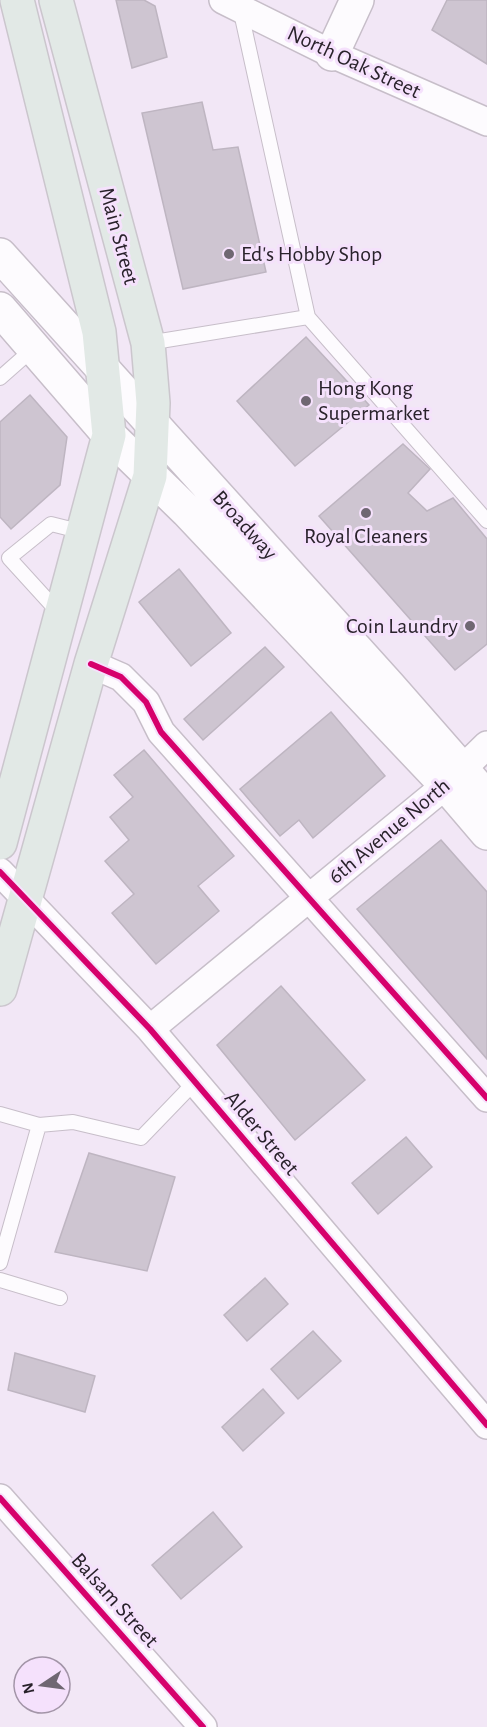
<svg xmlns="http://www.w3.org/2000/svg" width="487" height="1727" font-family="'Alegreya Sans',sans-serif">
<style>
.building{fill:#cec5d1;stroke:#beb5c1;stroke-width:1.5}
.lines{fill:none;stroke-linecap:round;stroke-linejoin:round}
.lane-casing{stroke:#c7bec9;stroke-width:16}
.street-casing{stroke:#c7bec9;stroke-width:30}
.secondary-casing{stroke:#c7bec9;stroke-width:36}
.primary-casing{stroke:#cbc6cd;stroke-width:36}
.lane{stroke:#fdfbfe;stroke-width:14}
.street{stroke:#fdfbfe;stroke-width:27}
.secondary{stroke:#fdfbfe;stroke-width:33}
.primary{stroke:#e2e9e6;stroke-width:33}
.cycleway-casing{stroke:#f5e1fc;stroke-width:10}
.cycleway{stroke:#d6006c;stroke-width:6}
.poi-dot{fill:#6f6772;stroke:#f5e1fc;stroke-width:2}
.labels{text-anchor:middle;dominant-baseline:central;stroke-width:6;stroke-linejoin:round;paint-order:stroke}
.street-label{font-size:22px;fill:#29222b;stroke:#f5e1fc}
.poi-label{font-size:22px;fill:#29222b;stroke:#f5e1fc;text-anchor:start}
</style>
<rect width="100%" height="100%" fill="#f2e7f6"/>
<!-- building -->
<path class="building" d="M116 0H144L155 6 167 57 132 68Z
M447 0H487V64L432 30Z
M202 102 213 150 238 147 266 272 183 289 142 113Z
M306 337 369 405 295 466 237 401Z
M30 395 67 437 60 485 11 529 0 517V422Z
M403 444 430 469 408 493 427 511 453 498 487 539V644L455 670 319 516Z
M179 569 231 633 191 666 139 602Z
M265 647 284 667 203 740 184 719Z
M331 712 385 776 313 838 299 820 280 836 240 789Z
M144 750 234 856 198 886 219 911 156 964 112 913 134 894 105 861 129 840 110 817 133 797 114 775Z
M441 840 487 892V1059L357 909Z
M281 986 365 1080 295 1140 217 1045Z
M406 1137 432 1167 378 1214 352 1183Z
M89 1153 175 1177 147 1271 55 1252Z
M265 1278 288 1304 247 1341 224 1315Z
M313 1331 341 1361 298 1399 271 1369Z
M15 1353 95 1376 85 1412 8 1390Z
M263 1389 284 1413 243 1451 222 1427Z
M213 1512 242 1547 181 1599 152 1565Z"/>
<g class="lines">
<defs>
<path id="lane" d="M308 317 487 521
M148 343 308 317 240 8
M0 378 34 348
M60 614 9 558 51 524 83 532
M0 1114 39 1125 0 1263
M39 1125 73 1122 141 1138 195 1082
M0 1280 60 1298"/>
<path id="street" d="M223 0 332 54 487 122
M91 664 121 677 146 702 161 732 487 1098
M0 872 150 1029 487 1425
M150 1029 446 785 487 745
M0 1498 203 1727"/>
<path id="secondary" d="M332 54 357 0
M0 255 389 686 487 798
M0 309 109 435 187 511 446 785 487 833"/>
<path id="primary" d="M0 843 109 435 99 332 17 0
M0 989 91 664 150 476 153 403 148 343 56 0"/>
</defs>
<!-- lane casing -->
<use href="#lane" class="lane-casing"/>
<!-- street casing -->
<use href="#street" class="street-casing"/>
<!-- secondary casing -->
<use href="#secondary" class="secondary-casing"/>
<!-- primary casing -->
<use href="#primary" class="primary-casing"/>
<!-- lane -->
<use href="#lane" class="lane"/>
<!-- street -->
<use href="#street" class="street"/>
<!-- secondary -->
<use href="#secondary" class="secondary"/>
<!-- primary -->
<use href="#primary" class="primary"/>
<defs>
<path id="cycleway" d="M91 664 121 677 146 702 161 732 487 1098
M0 872 150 1029 487 1425
M0 1498 203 1727"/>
</defs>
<!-- cycleway casing -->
<use href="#cycleway" class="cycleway-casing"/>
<!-- cycleway -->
<use href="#cycleway" class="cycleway"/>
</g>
<!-- markers -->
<g class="poi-dot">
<circle cx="229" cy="254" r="6"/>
<circle cx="306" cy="401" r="6"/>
<circle cx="366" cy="513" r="6"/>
<circle cx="470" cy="626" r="6"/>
</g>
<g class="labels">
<!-- street labels -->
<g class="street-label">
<text transform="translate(354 62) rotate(25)">North Oak Street</text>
<text transform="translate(119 236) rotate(75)">Main Street</text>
<text transform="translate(245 525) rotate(48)">Broadway</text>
<text transform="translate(389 831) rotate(-40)">6th Avenue North</text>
<text transform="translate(262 1133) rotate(50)">Alder Street</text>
<text transform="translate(115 1600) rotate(48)">Balsam Street</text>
</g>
<!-- poi labels -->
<g class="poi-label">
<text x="241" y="254">Ed's Hobby Shop</text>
<text x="318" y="388">Hong Kong<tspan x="318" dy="25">Supermarket</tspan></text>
<text x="366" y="536" text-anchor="middle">Royal Cleaners</text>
<text x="458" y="626" text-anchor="end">Coin Laundry</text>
</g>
</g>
<!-- north arrow -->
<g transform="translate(42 1685) rotate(257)"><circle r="28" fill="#f5e1fc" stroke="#a395a8" stroke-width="1.5"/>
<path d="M0-4.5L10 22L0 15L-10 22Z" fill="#6f6772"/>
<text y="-9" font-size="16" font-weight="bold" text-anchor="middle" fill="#29222b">N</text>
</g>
</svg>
